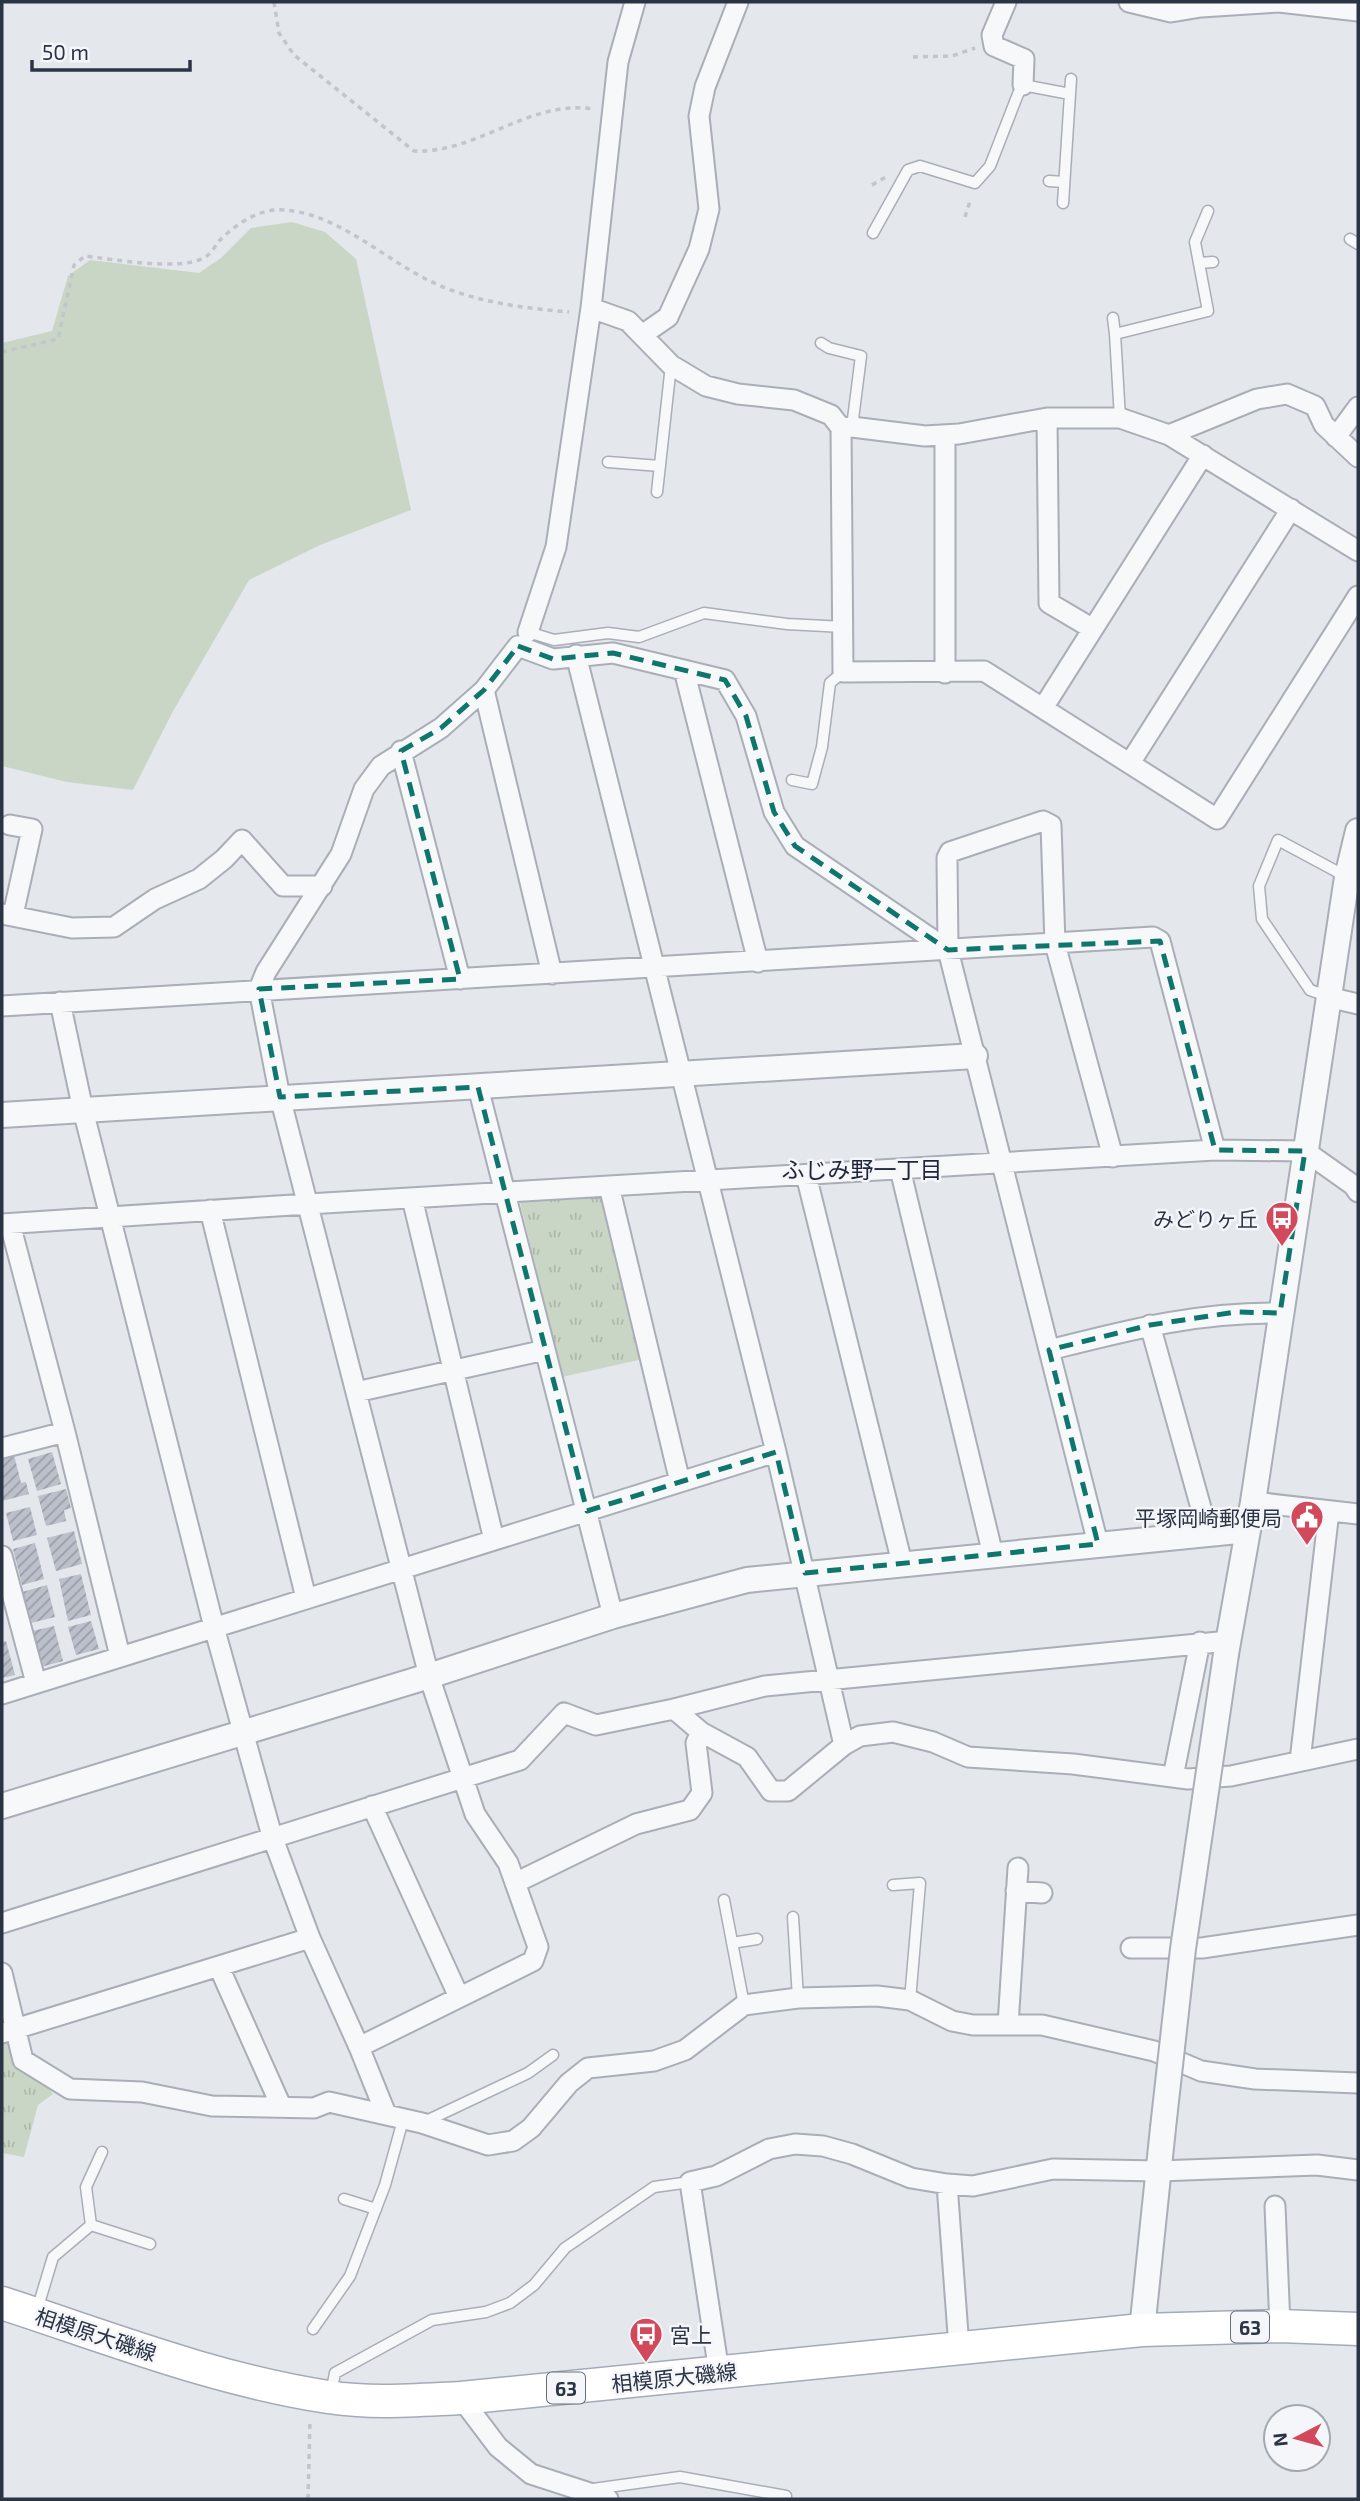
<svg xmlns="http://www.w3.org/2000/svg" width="1360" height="2501" font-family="'Exo 2','Noto Sans JP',sans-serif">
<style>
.green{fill:#c9d6c5}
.park{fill:url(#park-tufts)}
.building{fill:url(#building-hatch)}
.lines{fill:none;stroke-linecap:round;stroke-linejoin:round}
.service-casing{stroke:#a9aeb7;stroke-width:13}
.minor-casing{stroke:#a9aeb7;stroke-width:23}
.tertiary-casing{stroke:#a9aeb7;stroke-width:28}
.primary-casing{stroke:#a3abb8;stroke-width:35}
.path{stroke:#c2c5cb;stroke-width:3.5;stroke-dasharray:5 5;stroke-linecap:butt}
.service{stroke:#f7f8fa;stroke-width:10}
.minor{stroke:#f7f8fa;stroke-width:19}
.tertiary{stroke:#f7f8fa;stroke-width:24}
.primary{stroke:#fff;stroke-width:32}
.tertiary-bridge-casing{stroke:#a9aeb7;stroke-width:28;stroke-linecap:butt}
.tertiary-bridge{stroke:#f7f8fa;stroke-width:24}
.marked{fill:none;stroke:#0f766e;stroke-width:5;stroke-dasharray:14 9;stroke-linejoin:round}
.labels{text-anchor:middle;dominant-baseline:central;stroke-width:5;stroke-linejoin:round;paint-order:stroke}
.shield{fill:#f4f6f9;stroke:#676e7b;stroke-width:2}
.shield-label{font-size:19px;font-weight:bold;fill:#2b3445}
.poi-label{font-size:21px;fill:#2b3445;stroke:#f4f6f9;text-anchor:end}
.street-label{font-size:21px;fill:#2b3445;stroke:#f4f6f9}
.neighbourhood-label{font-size:23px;fill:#1d2536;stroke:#f4f6f9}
</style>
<defs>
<pattern id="park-tufts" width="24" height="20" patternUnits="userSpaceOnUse" patternTransform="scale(1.75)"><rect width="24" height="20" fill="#c9d6c5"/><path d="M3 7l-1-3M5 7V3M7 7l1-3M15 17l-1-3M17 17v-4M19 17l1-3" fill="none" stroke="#adb8ab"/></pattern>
<pattern id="building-hatch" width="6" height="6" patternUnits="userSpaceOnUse" patternTransform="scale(1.75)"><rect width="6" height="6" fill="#bbc0ca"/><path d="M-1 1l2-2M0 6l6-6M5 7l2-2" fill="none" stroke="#989da6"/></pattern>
</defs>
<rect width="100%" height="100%" fill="#e4e7ec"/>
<!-- green -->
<path class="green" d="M292 222 325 232 356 259 411 510 320 545 249 580 172 713 133 790 67 782 2 766V343L52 331 68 276 90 260 199 273 221 258 251 228Z"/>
<!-- park -->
<path class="park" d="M595 1194 601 1199 643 1359 562 1377 520 1202 522 1199Z
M10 2040 53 2094 38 2105 24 2157 2 2153V2042Z"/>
<!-- building -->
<path class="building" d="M52 1452 61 1484 37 1491 28 1459Z
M14 1455 21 1483 26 1482 29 1494 2 1501V1458Z
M66 1489 71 1508 64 1510 66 1521 46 1526 38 1496Z
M30 1507 37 1535 13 1541 6 1513Z
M74 1531 82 1564 56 1571 47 1538Z
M35 1543 44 1579 22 1585 13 1549Z
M81 1574 91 1615 68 1621 59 1579Z
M47 1585 55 1617 31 1623 22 1592Z
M91 1621 99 1649 76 1655 68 1627Z
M54 1626 63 1661 41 1667 32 1631Z
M6 1641 15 1675 2 1678V1642Z"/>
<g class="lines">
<defs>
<path id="service" d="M1070 94 1071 79
M1049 181 1064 182
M873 233 908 170 920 166 975 183 990 166 1018 94 1023 85 1070 94 1063 203
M1350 239 1358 244
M1199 263 1213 262
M1113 318 1115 334
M821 343 829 348 861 356 852 427
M1120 418 1115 334 1208 311 1195 242 1208 211
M608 462 660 466
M657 492 671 365
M527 634 528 632 554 640 608 633 639 637 704 613 787 624 844 627
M792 780 812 784 822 747 830 683 843 672
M1327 996 1310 990 1262 919 1259 886 1278 840 1347 877
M893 1885 920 1883 910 2000
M724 1900 744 2005
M793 1917 798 1998
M732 1943 757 1939
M422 2123 528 2073 553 2055
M344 2199 376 2209
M91 2225 86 2187 102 2152
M37 2310 53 2257 91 2225 150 2244
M313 2329 350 2276 385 2185 403 2120
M331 2393 335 2373 432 2320 486 2312 510 2303 534 2285 565 2248 654 2187 690 2182
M593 2489 680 2477 786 2496"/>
<path id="minor" d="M1006 2 992 35 994 46 1024 59 1023 85
M1129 2 1171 12 1201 7 1279 2 1358 11
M591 308 628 321 671 365 706 386 738 394 794 400 831 415 841 428 843 672 984 671 1217 819 1358 596
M642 335 668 317 699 249 709 209 699 116 705 87 738 2
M1047 418 1049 603 1093 629
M841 428 852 427 925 436 959 434 1047 418H1120L1169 435 1358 551
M1169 435 1257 399 1287 394 1315 406 1324 425 1358 457
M1336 437 1358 407
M528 632 556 547 591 308 618 62 635 2
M576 655 776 1452 844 1745
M684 670 758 962
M945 673V435
M484 690 552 974
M1043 708 1203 455
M401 751 460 979
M1130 763 1291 509
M10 825 32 829 13 915
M2 914 72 928 114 927 155 899 199 879 224 859 242 840 283 886H322
M1328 997 1358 1004
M60 1002 83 1110 214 1627 272 1836 310 1938 359 2047 386 2114
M2 1006 1153 937 1160 941 1215 1150
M478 1087 613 1616
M900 1169 993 1555
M806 1175 902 1563
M609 1186 680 1482
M412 1198 494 1540
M210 1210 306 1598
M2 1224 308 1204 1215 1150 1305 1151 1353 1185 1358 1192
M10 1224 65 1432 120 1656
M1150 1325 1208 1533
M1049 1350C1129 1330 1196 1312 1280 1313
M356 1392 545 1350
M2 1448 65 1432
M1253 1502 1358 1514
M1098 1544 948 950 947 858 950 852 1043 821 1051 825 1055 944 1113 1157
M2 1556 36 1683
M2 1694 776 1452
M674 1709 701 1732 747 1757 771 1791H788L844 1745 860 1736 893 1732 933 1742 968 1757 1073 1764 1188 1779 1231 1776 1358 1749
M1300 1761 1329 1511
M1173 1777 1200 1642
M372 1806 459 1997
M515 1883 636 1824 690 1810 702 1793 696 1743 701 1732
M1016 1891 1042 1893
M2 1923 520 1760 564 1713 596 1725 674 1709 765 1686 1229 1641
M1131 1948H1202L1358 1925
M219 1967 281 2106
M2 1973 23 2060 70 2089 142 2092 212 2106 314 2108 329 2102 422 2123 488 2145 513 2141 531 2128 569 2083 588 2068 654 2061 685 2050 744 2005 798 1998 877 1996 910 2000 952 2021 973 2025H1042L1154 2051 1201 2071 1255 2079 1358 2083
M1008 2025 1018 1868
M2 2033 310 1938
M359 2047 533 1961 538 1947 508 1863 475 1814 429 1676 280 1097 259 989 266 972 341 854 364 789 381 766 441 728 484 690 518 646 553 659 613 653 725 680 746 716 774 812 795 846 948 950
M947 2184 959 2348
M1275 2206 1280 2326
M719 2372 690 2182 716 2176 769 2149 795 2144 823 2146 852 2154 911 2178 947 2184 973 2186 1053 2169 1159 2171 1317 2165 1358 2170
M461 2398 498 2447 531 2474 608 2499"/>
<path id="tertiary" d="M2 1115 975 1056
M1226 1654 1253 1502 1347 877 1358 831
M2 1806 429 1676 613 1616 747 1580 1248 1530
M1142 2330 1163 2128"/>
<path id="primary" d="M2 2303C109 2338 216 2380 328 2397 372 2404 417 2400 461 2398L1142 2330 1280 2326 1358 2329"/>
</defs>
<!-- service casing -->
<use href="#service" class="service-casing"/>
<!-- minor casing -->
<use href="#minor" class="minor-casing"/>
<!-- tertiary casing -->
<use href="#tertiary" class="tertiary-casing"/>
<!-- primary casing -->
<use href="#primary" class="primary-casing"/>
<!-- path -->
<path class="path" d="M274 2 279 33 294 55 414 151C476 154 530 99 593 109
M913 57 952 56 975 48
M872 185 886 177
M965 217 971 198
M2 352 58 339 74 265 85 256C111 259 183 272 205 257 211 254 215 246 219 241 236 224 259 208 284 210 339 214 382 258 430 281 472 302 524 308 569 312
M308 2499 310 2421"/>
<!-- service -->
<use href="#service" class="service"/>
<!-- minor -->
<use href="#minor" class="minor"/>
<!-- tertiary -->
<use href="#tertiary" class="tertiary"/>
<!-- primary -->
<use href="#primary" class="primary"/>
<defs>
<path id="tertiary-bridge" d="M1163 2128 1183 1949 1226 1654"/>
</defs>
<!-- tertiary-bridge casing -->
<use href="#tertiary-bridge" class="tertiary-bridge-casing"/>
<!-- tertiary-bridge -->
<use href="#tertiary-bridge" class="tertiary-bridge"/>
</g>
<!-- marked area -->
<path class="marked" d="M518 646 553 659 613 653 725 680 746 716 774 812 795 846 948 950 1160 941 1215 1150 1305 1151 1280 1313 1236 1312 1150 1325 1049 1350 1098 1544 805 1573 776 1452 587 1511 478 1087 280 1097 259 989 460 979 401 751 441 728 484 690Z"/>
<!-- icons -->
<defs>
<symbol id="bus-pin" viewBox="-11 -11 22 30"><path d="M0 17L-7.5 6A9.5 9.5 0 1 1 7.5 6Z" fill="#d1495b" stroke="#f4f6f9"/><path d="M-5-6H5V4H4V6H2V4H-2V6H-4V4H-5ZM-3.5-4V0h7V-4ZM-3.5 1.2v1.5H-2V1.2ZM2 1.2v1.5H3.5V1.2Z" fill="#fff"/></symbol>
<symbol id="civic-pin" viewBox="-11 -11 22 30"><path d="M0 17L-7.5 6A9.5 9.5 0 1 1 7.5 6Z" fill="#d1495b" stroke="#f4f6f9"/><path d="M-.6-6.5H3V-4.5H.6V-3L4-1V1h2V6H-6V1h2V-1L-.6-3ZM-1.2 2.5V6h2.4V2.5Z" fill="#fff"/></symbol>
</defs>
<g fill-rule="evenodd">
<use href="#bus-pin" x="1263" y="1199" width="38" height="52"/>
<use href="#civic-pin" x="1288" y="1498" width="38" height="52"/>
<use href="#bus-pin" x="627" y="2315" width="38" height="52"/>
</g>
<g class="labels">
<!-- shield labels -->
<g class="shield">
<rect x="1231" y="2311.5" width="38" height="31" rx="5"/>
<rect x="547" y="2372.5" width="38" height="31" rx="5"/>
</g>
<g class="shield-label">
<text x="1250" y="2327">63</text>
<text x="566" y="2388">63</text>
</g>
<!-- poi labels -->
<g class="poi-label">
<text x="1258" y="1218">みどりヶ丘</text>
<text x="1282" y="1517">平塚岡崎郵便局</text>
<text x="670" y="2334" text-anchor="start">宮上</text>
</g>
<!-- street labels -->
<g class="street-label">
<text transform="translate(96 2334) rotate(18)">相模原大磯線</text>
<text transform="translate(674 2377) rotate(-6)">相模原大磯線</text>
</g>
<!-- neighbourhood labels -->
<g class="neighbourhood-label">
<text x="862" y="1169">ふじみ野一丁目</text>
</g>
</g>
<!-- border -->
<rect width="1360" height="2501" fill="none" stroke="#2b3445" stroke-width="7"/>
<!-- north arrow -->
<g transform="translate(1297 2438) rotate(264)"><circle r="33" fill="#f4f6f9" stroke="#a4a8b1" stroke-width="2"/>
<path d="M0-5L12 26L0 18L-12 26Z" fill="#d1495b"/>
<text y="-10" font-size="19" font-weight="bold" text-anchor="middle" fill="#2b3445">N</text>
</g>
<!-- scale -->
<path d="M32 60v10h158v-10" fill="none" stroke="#2b3445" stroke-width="3.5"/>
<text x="42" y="60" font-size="21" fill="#2b3445" stroke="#f4f6f9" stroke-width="5" paint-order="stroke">50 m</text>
</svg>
